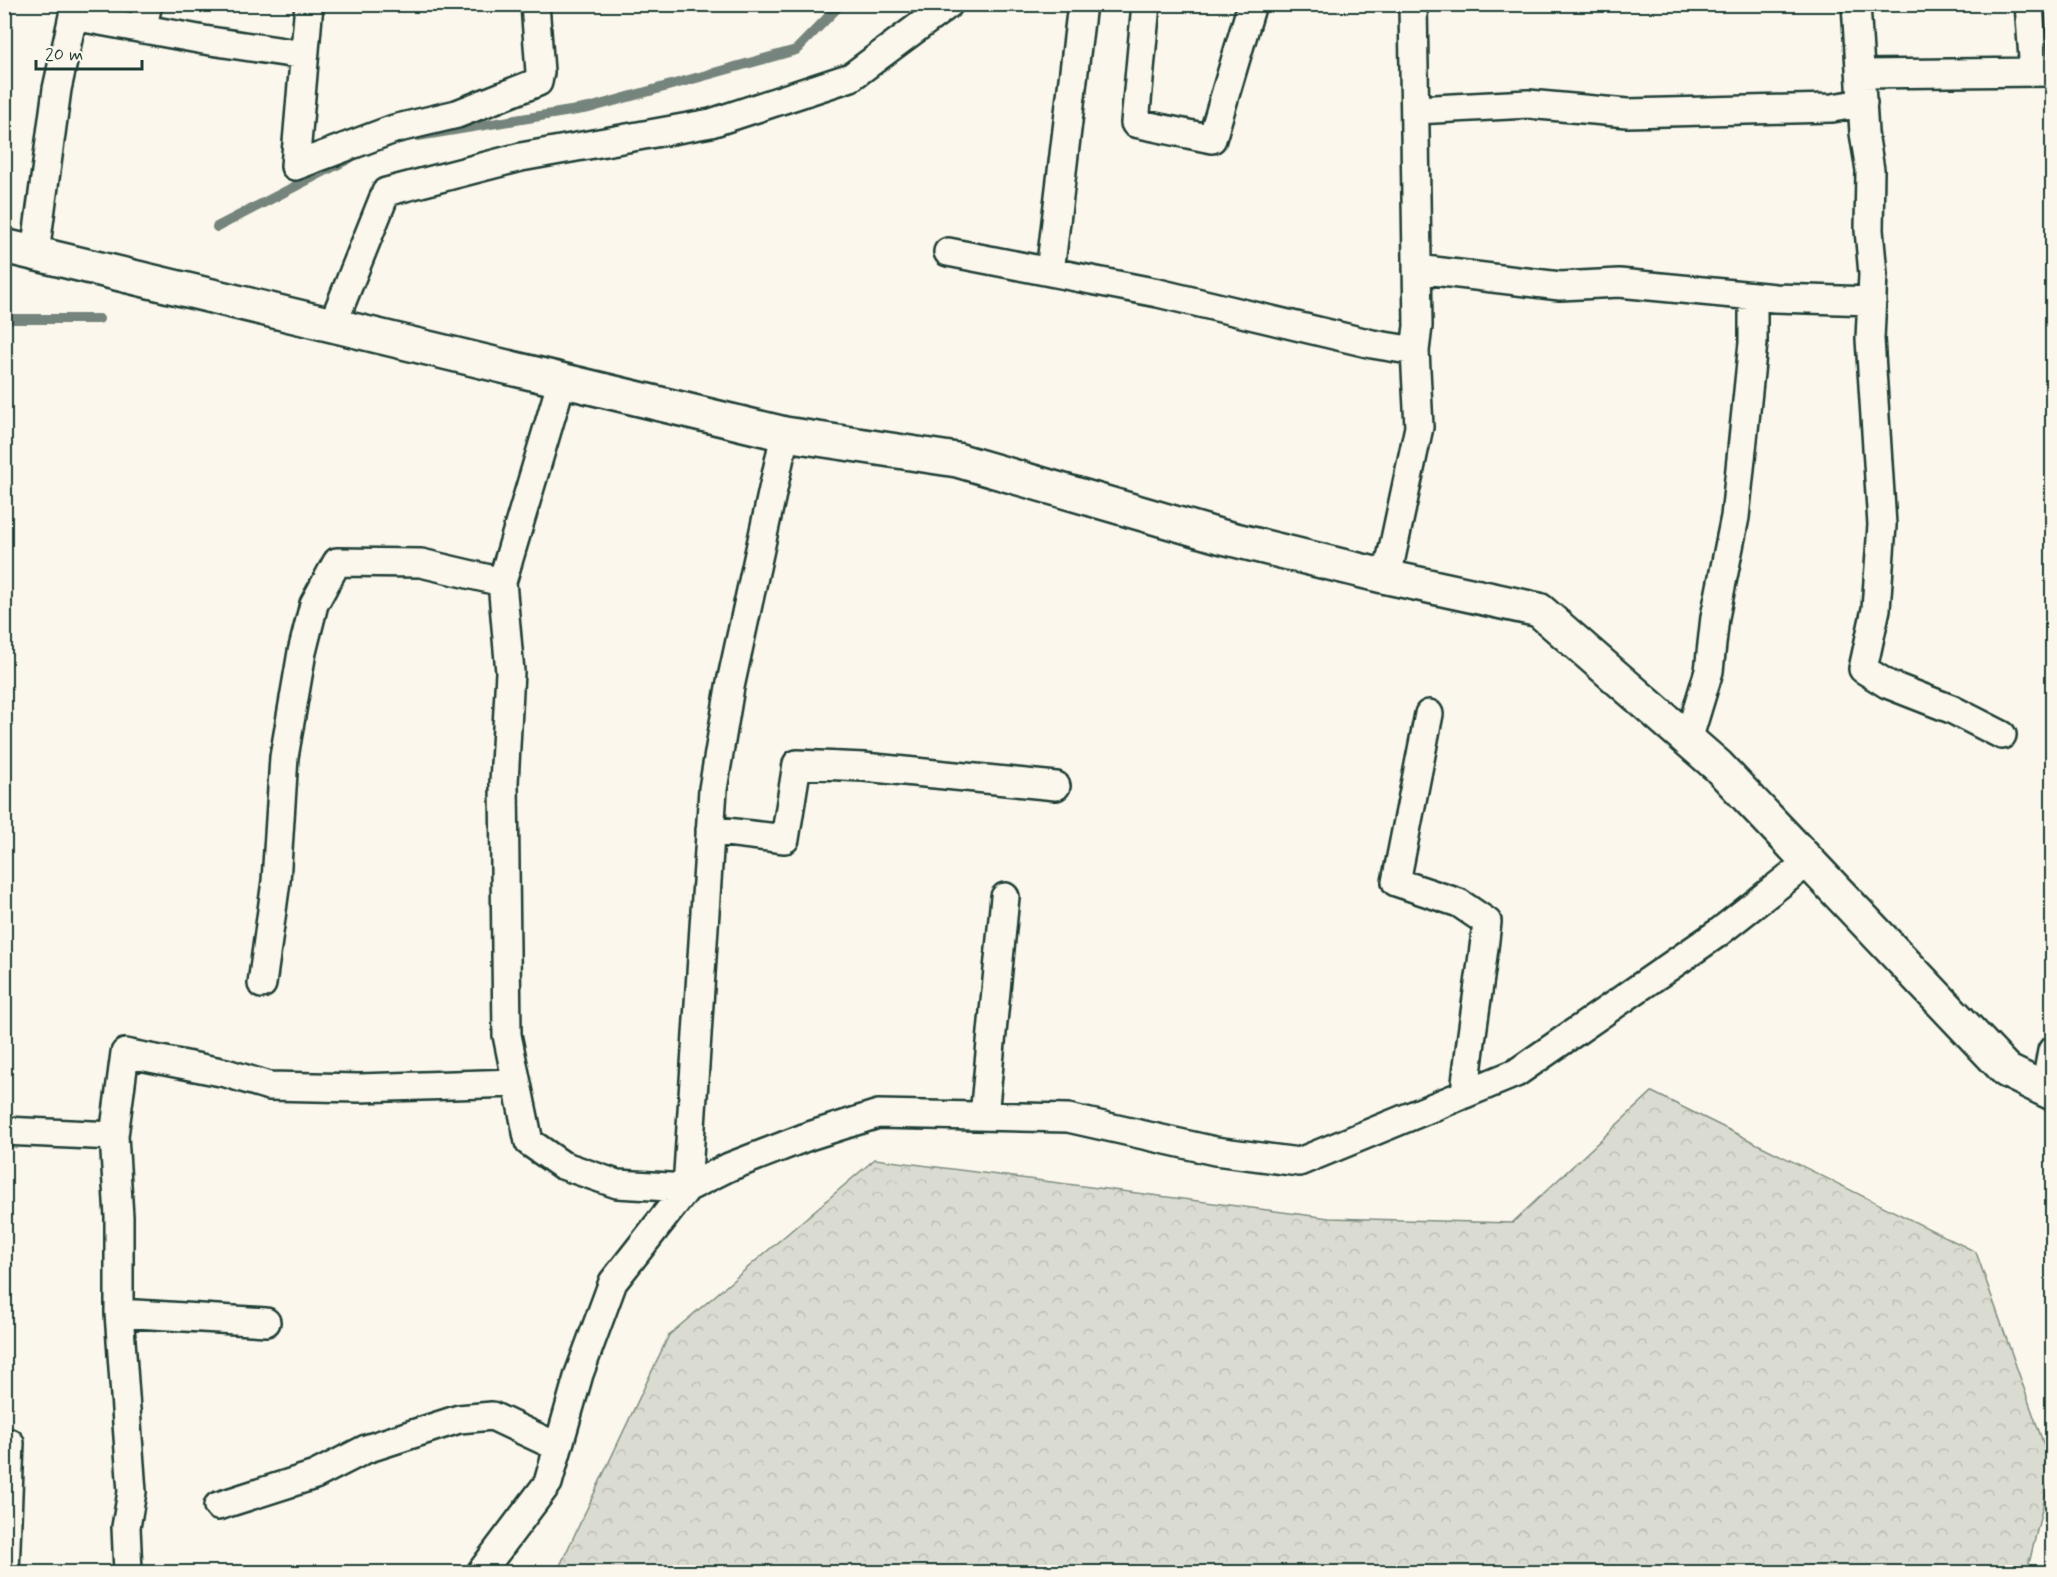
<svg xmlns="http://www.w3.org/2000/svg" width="2057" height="1577" font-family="Mynerve,sans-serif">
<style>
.forest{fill:url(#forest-crowns);stroke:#7d8c82;stroke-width:1.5}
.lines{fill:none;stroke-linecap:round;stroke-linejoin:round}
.stream{stroke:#74847b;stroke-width:10}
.minor-casing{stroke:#1f3d34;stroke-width:32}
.tertiary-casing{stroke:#1f3d34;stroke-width:38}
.minor{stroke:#fbf7ec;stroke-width:27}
.tertiary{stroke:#fbf7ec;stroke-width:33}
</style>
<defs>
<pattern id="forest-crowns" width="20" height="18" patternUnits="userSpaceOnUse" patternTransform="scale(1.5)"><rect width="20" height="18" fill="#dbdcd1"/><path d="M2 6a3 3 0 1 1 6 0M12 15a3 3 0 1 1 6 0" fill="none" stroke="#bcbeb4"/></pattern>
</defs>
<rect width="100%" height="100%" fill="#fbf7ec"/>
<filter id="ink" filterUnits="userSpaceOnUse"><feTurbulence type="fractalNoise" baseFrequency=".0167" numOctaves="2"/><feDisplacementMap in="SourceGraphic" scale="12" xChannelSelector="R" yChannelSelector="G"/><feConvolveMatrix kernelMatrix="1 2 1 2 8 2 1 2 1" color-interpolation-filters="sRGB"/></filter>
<g filter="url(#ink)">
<!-- forest -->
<path class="forest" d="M1652 1092 1976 1252 2052 1468 2027 1572H557L669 1335 875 1159 1329 1218 1512 1223Z"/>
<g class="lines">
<!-- stream -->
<path class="stream" d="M418 136 589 108 796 50 841 4
M217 227 350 158
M4 319H99"/>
<defs>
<path id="minor" d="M309 4 295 166 394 129 457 114 538 82 540 72 535 4
M1146 4 1135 123 1212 139 1252 4
M1856 4 1864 133 1870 170 1869 230 1873 274 1870 339 1882 525 1876 609 1863 669 1887 684 1951 709 2002 735
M2029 4 2034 72
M142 29 148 4
M1862 74 2052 72
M1416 110 1528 104 1627 113 1832 108 1863 103
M948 252 1158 293 1372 344 1415 351
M35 253 57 89 73 16 204 40 304 55
M1417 269 1560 286 1619 283 1775 298 1872 301
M1050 272 1082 4
M332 326 386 192 521 157 711 123 851 77 949 4
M1387 577 1419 427 1415 351 1418 326 1413 4
M502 582 562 380
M1429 714 1396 882 1459 903 1487 922C1481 980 1470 1036 1465 1094
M1688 740 1709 671 1715 617 1735 517 1753 343V296
M710 830 785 839 797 764 864 767 1056 786
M262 984 276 881 284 757 302 652 314 604 337 562 421 563 502 582 510 672 504 783 507 1035 529 1142 562 1165 617 1184 687 1188 713 789 730 687 785 434
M2045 1089 2052 1051
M984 1116 1005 897
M4 1131 114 1136
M119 1313 266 1322
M218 1506 315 1475 366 1449 459 1419 492 1416 558 1447
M5 1572 10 1443
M128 1572 126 1527 132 1492 119 1313V1217L114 1136 125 1053 226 1073 269 1086 359 1088 516 1083
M481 1572 548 1483 579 1374 613 1282 687 1188 729 1167 809 1136 878 1114 1068 1118 1215 1151 1299 1162 1516 1073 1718 933 1808 862"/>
<path id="tertiary" d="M4 246 785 434 957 460 1219 536 1387 577 1539 610 1718 766 2007 1071 2052 1093"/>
</defs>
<!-- minor casing -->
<use href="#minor" class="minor-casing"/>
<!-- tertiary casing -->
<use href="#tertiary" class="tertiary-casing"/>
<!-- minor -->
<use href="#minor" class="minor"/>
<!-- tertiary -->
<use href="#tertiary" class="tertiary"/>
</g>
</g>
<!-- margin -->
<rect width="2057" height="1577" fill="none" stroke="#fbf7ec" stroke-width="24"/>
<rect x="12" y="12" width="2033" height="1553" fill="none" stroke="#1f3d34" stroke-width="2" filter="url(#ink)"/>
<!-- scale -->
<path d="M36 60v9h106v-9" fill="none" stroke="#1f3d34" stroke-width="3"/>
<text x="45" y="60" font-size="18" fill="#1f3d34" stroke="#fbf7ec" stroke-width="4.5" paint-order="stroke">20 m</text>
</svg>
